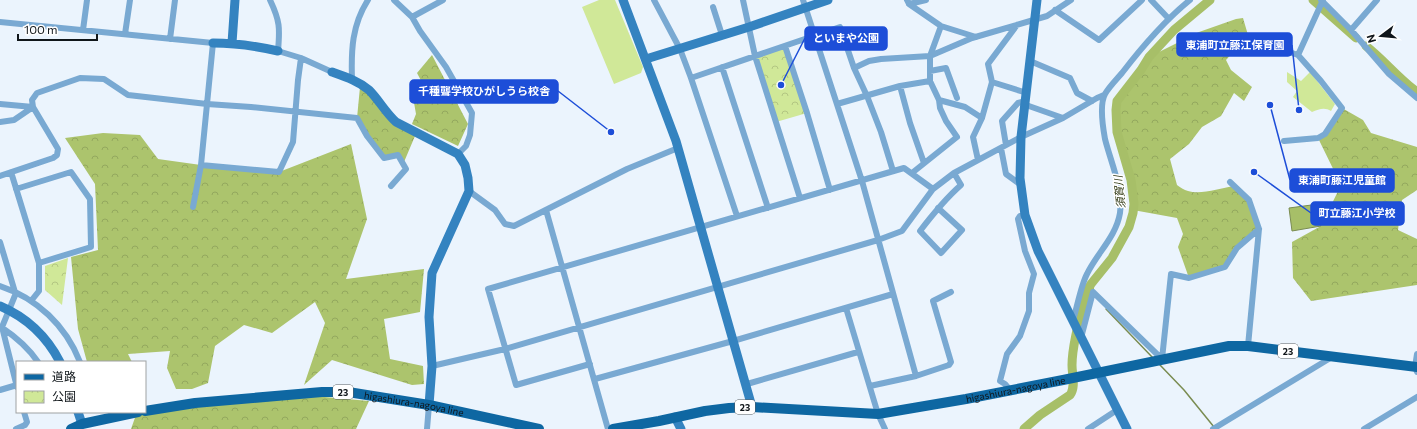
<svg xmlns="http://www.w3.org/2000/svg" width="1417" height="429" font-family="Commissioner,'Noto Sans JP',sans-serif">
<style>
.forest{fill:url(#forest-crowns)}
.park{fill:url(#park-crowns)}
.garden{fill:#d0e898}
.water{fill:#a7bf68;stroke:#7a8c51}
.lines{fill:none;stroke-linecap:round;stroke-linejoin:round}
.stream{stroke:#7a8c51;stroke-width:1.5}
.river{stroke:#a7bf68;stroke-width:9}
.street{stroke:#79a9d2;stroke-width:6}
.secondary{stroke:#3483c0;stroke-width:9}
.primary{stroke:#0e67a2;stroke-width:10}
.labels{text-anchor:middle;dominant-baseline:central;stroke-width:3;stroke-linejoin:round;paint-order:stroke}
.shield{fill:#fff;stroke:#585c5f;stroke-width:1}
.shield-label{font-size:9px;font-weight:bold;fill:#10161a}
.street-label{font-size:10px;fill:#10161a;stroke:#fff}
.water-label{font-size:11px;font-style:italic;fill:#29320d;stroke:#fff}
.leader{fill:none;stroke:#1d4ed8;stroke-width:1.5}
.callout-dot{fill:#1d4ed8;stroke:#fff;stroke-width:1.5}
.callout{fill:#1d4ed8;stroke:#1d4ed8;stroke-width:1.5}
.callout-label{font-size:11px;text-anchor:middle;font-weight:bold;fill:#fff}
</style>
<defs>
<pattern id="forest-crowns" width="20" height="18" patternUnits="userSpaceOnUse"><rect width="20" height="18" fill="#acc46d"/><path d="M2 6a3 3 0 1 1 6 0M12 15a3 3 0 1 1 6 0" fill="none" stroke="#93a85e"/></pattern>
<pattern id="park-crowns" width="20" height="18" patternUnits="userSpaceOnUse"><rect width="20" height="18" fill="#d0e898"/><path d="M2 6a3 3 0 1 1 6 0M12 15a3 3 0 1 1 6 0" fill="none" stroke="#b2c682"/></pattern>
</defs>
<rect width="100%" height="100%" fill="#ebf4fd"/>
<!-- forest -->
<path class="forest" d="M1243 18 1248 35 1226 60 1231 70 1252 87 1244 101 1234 93 1221 116 1202 127 1189 144 1170 159 1177 185C1180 187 1184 190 1188 191 1201 195 1220 188 1234 186L1249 200 1259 229 1237 248 1225 267 1189 278 1178 247 1183 234 1177 218 1133 210 1132 189 1128 166 1118 133 1119 97 1149 57 1199 32 1236 19Z
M432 55 468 124 458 146 412 124 416 114 413 97 427 92 417 73Z
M360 87 415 136 404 162 398 156 384 158 357 118Z
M1342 108 1363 120 1371 133 1417 147V190L1402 200 1398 230 1417 239V285L1311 301 1293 278 1292 242 1321 226 1341 185 1318 138 1325 134Z
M103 133 140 135 158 159 201 165 279 172 351 144 367 219 346 279 424 269 420 312 384 319 390 359 423 366 424 384 412 385 332 360 304 385 325 323 315 302 272 333 244 325 215 346 208 383 192 389H176L167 368 170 351 128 354 132 362H87L78 329 71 257 98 250 95 184 65 138Z
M302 395 369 401 356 429H131L137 412Z"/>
<!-- park -->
<path class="park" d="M785 46 807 113 776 122 755 56Z
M68 258 62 305 45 290V266Z"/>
<!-- garden -->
<path class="garden" d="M599 0H615L643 67 641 73 614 84 582 7Z
M1287 72 1301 81 1310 72 1335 104 1331 111C1325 107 1319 109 1312 112L1293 97 1297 91 1287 82Z"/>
<!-- water -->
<path class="water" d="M1319 204 1321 226 1292 231 1289 208Z"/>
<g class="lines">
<!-- stream -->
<path class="stream" d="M1091 284 1094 291
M1106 309 1153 358
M1160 365 1184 390 1214 427"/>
<!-- river -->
<path class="river" d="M1313 0 1356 38
M1366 46C1384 60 1398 78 1417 92
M1024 429 1040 415 1070 395C1076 387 1072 375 1072 365 1072 344 1081 312 1087 291L1091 284 1112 258 1129 227 1133 213 1134 204 1131 180 1117 132 1116 110 1117 101 1141 70 1149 57 1174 30 1210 0"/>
<!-- street -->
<path class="street" d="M270 0C280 21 280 28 278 51L301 58 332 72
M394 0 412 17 420 31 446 67 472 113 470 135 466 146 458 154
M654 0 680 49 691 78 737 216
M743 0 755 56 800 198
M803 0 862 181 916 376
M907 0 909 4 926 0
M1151 0 1169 19
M1321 0 1351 30 1389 74 1417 98
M909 4 941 26 976 37
M713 7 722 35
M1055 10 1099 40 1142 0
M412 17 443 0
M0 22 213 43 201 165 279 172 293 142 298 80 301 58
M83 30 87 0
M1351 30 1377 0
M125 34 130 0
M170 39 175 0
M785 46 807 113 830 190
M1240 51 1251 39 1272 42 1292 53 1298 55
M1030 61 1070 78 1077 93 1092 101
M722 67 768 208
M854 68 869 61 881 59 930 56 972 38 1047 16 1071 0
M930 71 946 68 957 98
M691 78 840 27 854 68 867 96 881 132 893 171
M352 79C351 50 352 25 368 0
M930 81V56L941 26
M992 82 1027 93
M900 86 910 123 924 163
M939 100 965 107 982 118
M0 104 33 107
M837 104 900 86 930 81 939 100 940 108 946 121 957 137 912 173
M1026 105 1063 118
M0 122 14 120 33 107
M1284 141 1318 138 1325 134 1342 108 1321 81 1298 55 1323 0
M1006 145 1002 121 1018 103 1026 101
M1001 148 1006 174 1021 185
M978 160 973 137 982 118 992 82 988 64 1017 25
M11 172 39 263V291L31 301
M0 176 53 158 57 155 58 149 33 107 32 100 37 93 80 78 104 79 128 95 207 104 251 107 357 118 367 136 384 158 398 155 406 169 391 186
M1230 182 1249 200 1259 229 1248 346
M16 189 71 172 90 199 91 247 39 263
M469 191 495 210 505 224 514 226 627 169 678 148
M193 207 201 165
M938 208 962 230 941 253 920 231C933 214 945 199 961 185L954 173
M546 210 608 429
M0 242 15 292
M0 286C37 298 66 326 80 362
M16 293 2 327 17 387
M846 308 878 414 885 429
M1073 320C1077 308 1081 285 1087 274 1097 253 1116 237 1120 213 1123 188 1111 163 1105 139 1103 128 1099 105 1105 94 1109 87 1116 80 1122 73 1142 47 1164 21 1190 0
M1 327C16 337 28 347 38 362
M1081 338 1093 292 1162 359
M1417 354 1415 367 1417 372
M1162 359 1171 274 1189 278 1225 267 1237 248 1259 229
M590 364 516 385 488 289 904 168 933 189
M432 366 505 349 878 240 902 231 933 189 954 173 1021 137 1063 118 1097 98 1104 95
M595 379 733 341 893 294
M747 384 858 352
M870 386 916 376 949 365 951 362 933 301 951 292
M0 390 17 385
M1010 390 1005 384 1000 381 1007 354 1020 336 1029 311V293L1034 274 1025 251 1018 219 1020 216 1025 215
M16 429 25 425 27 422 24 412
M427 429 429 405
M1088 429 1117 410
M1213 429 1332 357
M1364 429 1417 397"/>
<!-- secondary -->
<path class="secondary" d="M623 0 676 141 752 407
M1037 0 1021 137 1020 178 1025 215 1038 251 1127 429
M213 43C235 43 256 46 278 51
M232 43 235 0
M646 59 749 27 828 0
M332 72C346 77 358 81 369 90 379 100 385 112 396 122L458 154 465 165 468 178 469 191 432 273 429 317 432 366 429 405
M0 306C26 317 47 337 60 362
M78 412 82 424
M675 417 681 429"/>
<!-- primary -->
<g class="primary">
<path id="s1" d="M145 411 195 403 322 392H348L429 405 539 429"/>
<path d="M71 429 82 424 138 412"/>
<path id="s2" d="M613 429 659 421 705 411 729 408 752 407 878 414 966 399 1063 380 1229 346H1248L1417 367"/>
</g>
</g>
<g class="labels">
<!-- shield labels -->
<g class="shield">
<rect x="1278" y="344" width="20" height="14" rx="3"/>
<rect x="333" y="385" width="20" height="14" rx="3"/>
<rect x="735" y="400" width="20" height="14" rx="3"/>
</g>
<g class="shield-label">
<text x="1288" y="351">23</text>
<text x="343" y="392">23</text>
<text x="745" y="407">23</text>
</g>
<!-- street labels -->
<g class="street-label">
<text stroke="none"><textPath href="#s2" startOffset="407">higashiura-nagoya line</textPath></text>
<text stroke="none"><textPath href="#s1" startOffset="271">higashiura-nagoya line</textPath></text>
</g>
<!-- water labels -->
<g class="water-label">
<text transform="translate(1119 192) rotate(-96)">須賀川</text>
</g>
</g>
<!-- callouts -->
<path class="leader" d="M781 85L805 38M1299 110L1292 45M611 132L558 91M1270 105L1290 180M1254 172L1311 213"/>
<g class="callout-dot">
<circle cx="781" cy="85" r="4"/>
<circle cx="1299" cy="110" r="4"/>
<circle cx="611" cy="132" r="4"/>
<circle cx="1270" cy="105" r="4"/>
<circle cx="1254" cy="172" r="4"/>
</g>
<g class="callout">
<rect x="805" y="27" width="82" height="23" rx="4"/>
<rect x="1177" y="33" width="115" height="23" rx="4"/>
<rect x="410" y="80" width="148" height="23" rx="4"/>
<rect x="1290" y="169" width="104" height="23" rx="4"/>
<rect x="1311" y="202" width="93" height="23" rx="4"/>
</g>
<g class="callout-label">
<text x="846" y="42">といまや公園</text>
<text x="1235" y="49">東浦町立藤江保育園</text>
<text x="484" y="95">千種聾学校ひがしうら校舎</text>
<text x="1342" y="184">東浦町藤江児童館</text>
<text x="1357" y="217">町立藤江小学校</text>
</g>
<!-- legend -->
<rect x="16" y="361" width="130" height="52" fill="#ffffff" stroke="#9fa2a3"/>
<rect x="24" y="374" width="20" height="6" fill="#0e67a2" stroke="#9fa2a3"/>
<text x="52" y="381" font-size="12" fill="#10161a">道路</text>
<rect x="24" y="391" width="20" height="12" fill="url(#park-crowns)" stroke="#9fa2a3"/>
<text x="52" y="401" font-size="12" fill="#10161a">公園</text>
<!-- north arrow -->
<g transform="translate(1381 36) rotate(254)" stroke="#ffffff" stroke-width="3" paint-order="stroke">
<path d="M0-3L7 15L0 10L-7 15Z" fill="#10161a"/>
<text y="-6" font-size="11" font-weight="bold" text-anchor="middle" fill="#10161a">N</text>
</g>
<!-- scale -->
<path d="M18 34v6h79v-6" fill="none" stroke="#10161a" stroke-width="2"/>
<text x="24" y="34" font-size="12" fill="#10161a" stroke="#ffffff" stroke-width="3" paint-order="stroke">100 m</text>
</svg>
